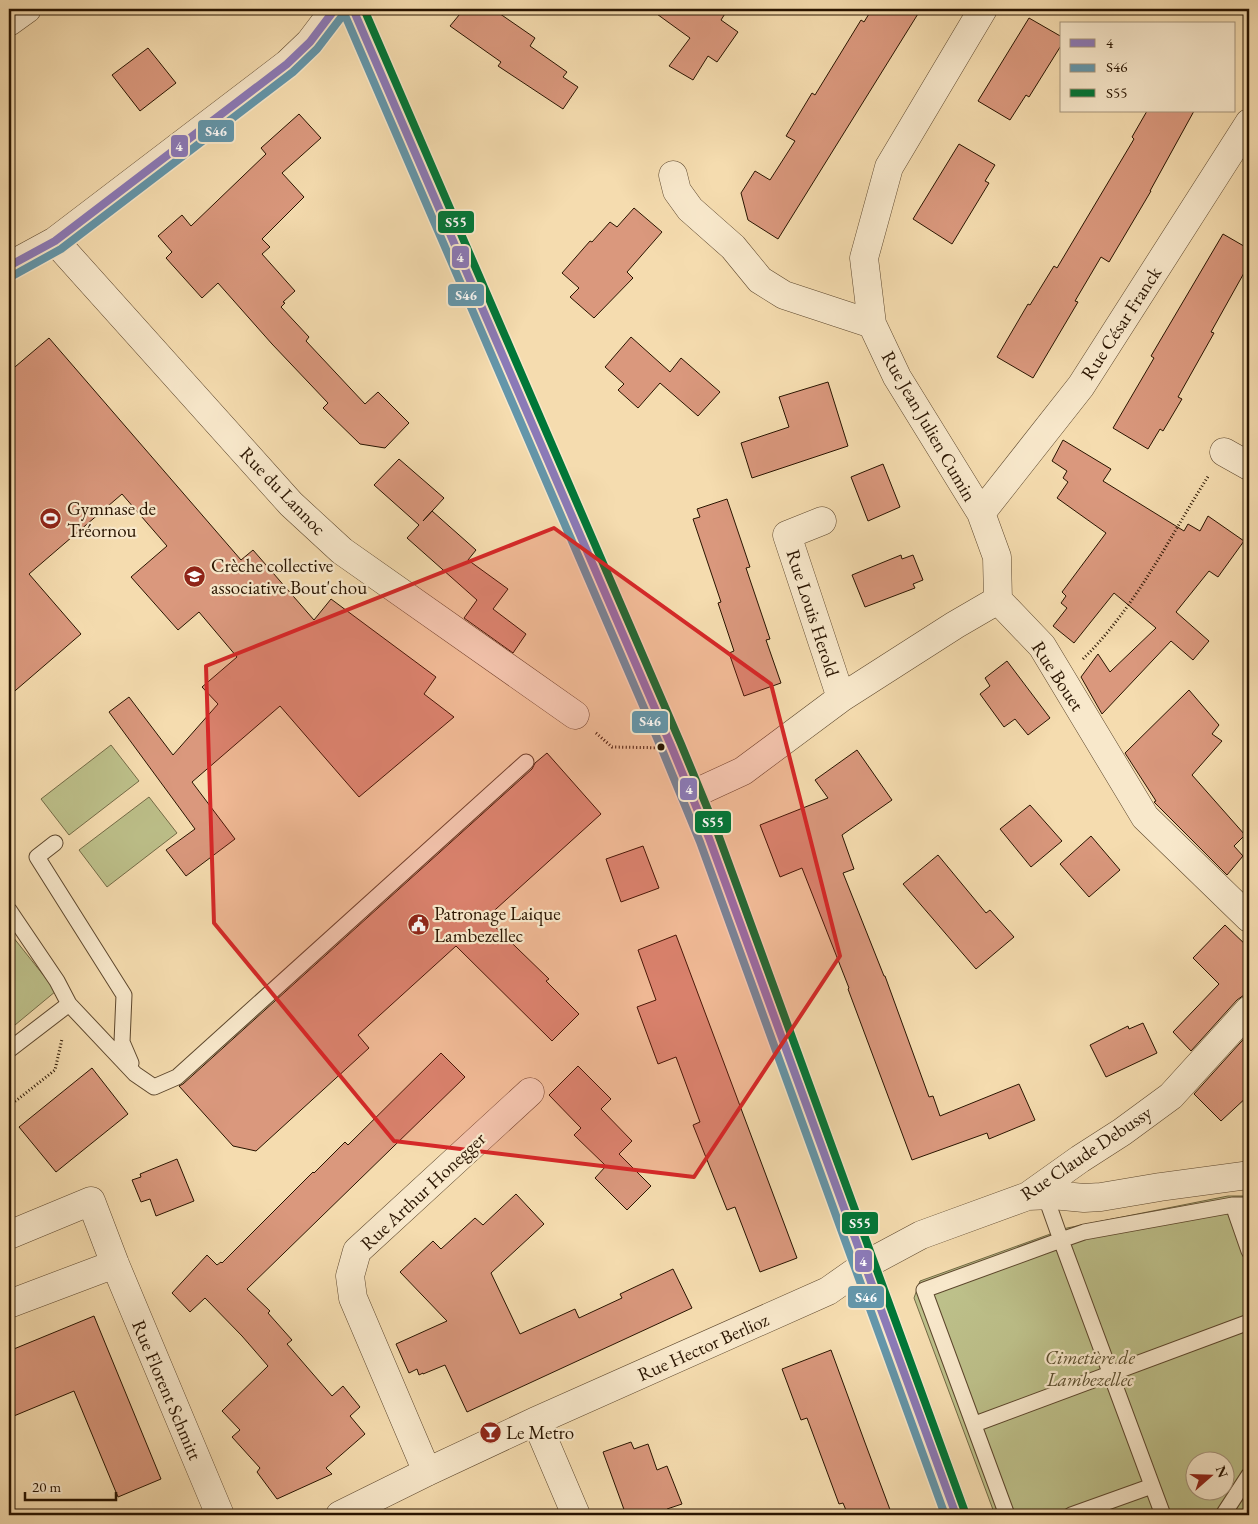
<svg xmlns="http://www.w3.org/2000/svg" width="1258" height="1524" font-family="'EB Garamond',serif">
<style>
.green{fill:#bdc08a;stroke:#736a45;fill-rule:evenodd}
.building{fill:#da987d;stroke:#291400}
.lines{fill:none;stroke-linecap:round;stroke-linejoin:round}
.lane-casing{stroke:#5c462c;stroke-width:17}
.street-casing{stroke:#5c462c;stroke-width:29}
.primary-casing{stroke:#291400;stroke-width:29}
.path{stroke:#291400;stroke-width:3;stroke-dasharray:1 2.5;stroke-linecap:butt}
.lane{stroke:#f8e8cb;stroke-width:15}
.street{stroke:#f8e8cb;stroke-width:28}
.primary{stroke:#eabe78;stroke-width:28}
.bus-1-casing{stroke:#f8e8cb;stroke-width:11}
.bus-2-casing{stroke:#f8e8cb;stroke-width:11}
.bus-3-casing{stroke:#f8e8cb;stroke-width:11}
.bus-1{stroke:#8b7ab7;stroke-width:8}
.bus-2{stroke:#6496aa;stroke-width:8}
.bus-3{stroke:#007738;stroke-width:8}
.marked{fill:#d62828;fill-opacity:0.2;stroke:#d62828;stroke-width:4;stroke-linejoin:round}
.bus-dot{fill:#291400;stroke:#f8e8cb;stroke-width:2}
.labels{text-anchor:middle;dominant-baseline:central;stroke-width:4.5;stroke-linejoin:round;paint-order:stroke}
.street-label{font-size:19px;fill:#291400;stroke:#f8e8cb}
.poi-label{font-size:19px;fill:#291400;stroke:#f8e8cb;text-anchor:start}
.park-label{font-size:19px;font-style:italic;fill:#5d5030;stroke:#f8e8cb}
.line-badge{stroke:#f8e8cb;stroke-width:2}
.badge-label{font-size:14px;text-anchor:middle;font-weight:bold;fill:#fff}
</style>
<rect width="100%" height="100%" fill="#f5dcaf"/>
<filter id="stains"><feTurbulence type="fractalNoise" baseFrequency=".004" numOctaves="4"/><feColorMatrix values="0 0 0 0 .2 0 0 0 0 .09 0 0 0 0 .02 0 0 0 .5 -.17"/></filter>
<radialGradient id="worn" r=".72"><stop offset=".6" stop-color="#630" stop-opacity="0"/><stop offset="1" stop-color="#630" stop-opacity=".3"/></radialGradient>
<!-- green -->
<path class="green" d="M111 745 139 781 69 835 41 799Z
M149 797 177 833 107 887 79 850Z
M9 932 56 991 9 1030Z
M1228 1196H1249V1515H995L914 1298 920 1281 1067 1228ZM1196 1462H1226V1492H1196Z"/>
<!-- building -->
<path class="building" d="M464 9H493L535 38 530 46 567 72 563 77 578 87 563 109 498 66 501 62 450 26Z
M650 9H728L721 20 738 32 717 62 708 56 693 80 669 66 690 38Z
M872 9H921L778 239 748 220 741 193 755 171 770 180 795 141 786 136 812 93 815 95 861 20 864 22Z
M1029 18 1062 37V44L1029 97 1026 95 1010 120 978 101Z
M148 48 176 83 140 111 112 75Z
M1147 111H1194L1150 191H1151L1109 262 1101 257 1075 301 1078 302 1033 378 997 357 1028 304 1030 305 1054 266 1057 268 1134 139 1132 137Z
M299 114 321 138 282 173 304 197 262 239 270 247 262 254 295 291 283 302 285 303 281 307 309 337 306 341 365 404 378 392 409 423 385 448 360 444 323 408 328 403 272 344 218 283 202 298 166 258 172 252 158 236 182 215 191 226 266 154 261 148Z
M959 144 995 165 985 181 989 183 952 244 913 219Z
M634 208 662 232 627 272 633 278 594 318 570 297 579 288 562 273 590 241 592 242 610 222 617 227Z
M1223 234 1249 249V264L1211 332 1214 333 1178 397 1182 399 1163 431 1160 429 1148 449 1113 428 1154 358 1151 356Z
M631 337 670 372 681 358 720 392 698 416 660 383 638 408 618 390 624 384 605 367Z
M49 338 241 560 253 550 314 620 331 599 436 677 424 694 454 717 359 797 280 706 192 782 235 839 186 876 166 850 195 829 109 712 129 697 173 755 218 704 202 687 237 657 199 612 178 630 131 577 167 546 122 494 29 574 81 634 9 696V372Z
M828 382 848 446 752 478 741 443 789 427 779 397Z
M1063 440 1111 469 1103 481 1184 531 1188 524 1200 531 1208 516 1244 541 1218 577 1209 571 1176 612 1209 641 1193 660 1171 641 1102 714 1081 677 1098 654 1110 672 1156 628 1114 593 1074 643 1053 626 1067 608 1061 603 1066 596 1062 592 1106 533 1057 498 1068 482 1063 478 1067 471 1052 461Z
M399 459 444 498 423 521 432 511 476 550 468 560 508 589 493 609 526 634 513 653 464 618 477 600 407 538 419 525 374 485Z
M883 464 900 507 868 521 851 477Z
M727 499 750 567 746 568 770 639 766 640 781 683 744 696 729 653 734 651 718 603 721 602 693 519 700 517 697 509Z
M901 555 902 559 913 555 923 580 913 584 915 588 865 607 852 575Z
M1007 661 1050 718 1028 735 1015 719 1004 727 980 694 990 686 985 678Z
M1189 690 1219 725 1212 734 1222 741 1192 775 1245 835 1234 846 1243 856 1227 875 1154 802 1156 801 1125 753Z
M857 750 892 800 842 835 854 869 843 873 884 976H885L929 1097 933 1096 940 1116 1019 1084 1035 1120 989 1139 987 1133 912 1160 848 989 849 988 802 868 780 877 760 825 828 798 815 780Z
M547 753 601 814 486 918 549 979 546 981 579 1014 552 1041 456 946 358 1035 369 1048 256 1151 233 1146 179 1086 183 1084 532 769 535 763Z
M1030 805 1062 841 1031 867 1000 829Z
M1091 836 1120 870 1089 897 1060 864Z
M643 846 659 888 621 902 606 859Z
M938 855 986 913 990 910 1014 937 976 969 903 884Z
M1225 925 1249 948V995H1244L1237 1000 1191 1051 1173 1032 1219 984 1193 958Z
M676 935 797 1258 760 1272 735 1207 727 1210 693 1125 700 1122 676 1057 658 1064 637 1007 656 1000 638 950Z
M1143 1023 1157 1053 1106 1077 1090 1045 1128 1026 1129 1029Z
M1249 1033V1095L1221 1121 1194 1094Z
M441 1053 465 1077 247 1289 270 1311 268 1313 292 1340 287 1344 332 1396 343 1386 360 1407 350 1416 365 1434 326 1468 332 1474 277 1499 257 1472 260 1468 232 1437 240 1430 222 1411 268 1366 242 1336 205 1298 190 1312 172 1293 207 1255 217 1265 221 1262 222 1263 313 1172 314 1173 345 1142 348 1145Z
M578 1066 611 1099 601 1109 632 1141 619 1154 651 1186 627 1210 595 1178 606 1166 574 1135 581 1128 549 1095Z
M92 1068 128 1114 56 1172 19 1127Z
M177 1159 194 1201 156 1216 150 1199 141 1202 132 1180 141 1177 140 1174Z
M516 1194 544 1224 491 1273 520 1334 575 1309 579 1318 622 1298 620 1294 673 1269 692 1308 467 1412 445 1365 423 1374V1373L419 1375 417 1369 409 1373 396 1344 447 1321 400 1272 433 1241 441 1249 475 1218 483 1225Z
M94 1316 161 1479 118 1497 74 1391 9 1418V1351Z
M831 1350 864 1440 892 1515H848L843 1503 839 1504 807 1418 801 1420 782 1369Z
M631 1442 634 1449 648 1444 657 1470 667 1466 682 1504 667 1509 669 1515H626L603 1452Z"/>
<g class="lines">
<defs>
<path id="lane" d="M55 843 37 857 124 995 122 1042 131 1063
M9 910 57 981 69 1004
M9 1050 69 1004 135 1074 154 1087 177 1077 526 762
M1045 1195 1061 1240 1084 1232 1233 1205H1249
M1233 1205 1249 1251
M975 1424 1249 1322
M1007 1515 924 1290 1061 1240 1163 1515
M1071 1515 1152 1486
M1223 1515 1249 1475"/>
<path id="street" d="M983 9 889 167 864 258 872 324 897 377 981 513 997 557 998 600
M9 22 27 9
M673 175 677 191 690 209 733 247 760 280 784 295 872 324
M55 241 291 504 342 551 575 715
M9 266 55 241 287 64 310 42 335 9
M1224 452 1249 466
M981 513 1081 386 1249 123
M822 521 787 535 841 698
M691 795 743 771 841 698 955 625 998 600 1042 646 1145 817 1249 918
M1028 1196 1052 1195 1084 1198 1101 1197 1160 1187 1249 1175
M9 1235 91 1201 115 1264 220 1515
M9 1304 115 1264
M536 1421 576 1515
M427 1472 353 1298 350 1276 357 1251 530 1092
M340 1515 427 1472 536 1421 828 1291 865 1265 921 1235 1028 1196 1080 1159 1122 1132 1171 1096 1249 1010"/>
<path id="primary" d="M691 795 709 838 956 1515"/>
</defs>
<!-- lane casing -->
<use href="#lane" class="lane-casing"/>
<!-- street casing -->
<use href="#street" class="street-casing"/>
<!-- primary casing -->
<use href="#primary" class="primary-casing"/>
<!-- path -->
<path class="path" d="M1083 659C1136 607 1169 538 1209 475
M596 733 612 747 672 748
M9 1105 17 1100 55 1070 62 1039"/>
<!-- lane -->
<use href="#lane" class="lane"/>
<!-- street -->
<use href="#street" class="street"/>
<!-- primary -->
<use href="#primary" class="primary"/>
<defs>
<path id="bus-1" d="M353 9 672 748 709 838 956 1515
M9 266 55 241 287 64 310 42 335 9"/>
<path id="bus-2" d="M344 13 663 752 700 842 945 1515
M14 275 61 249 293 72 317 49 343 15"/>
<path id="bus-3" d="M364 9 681 744 718 834 965 1512"/>
</defs>
<!-- bus-1 casing -->
<use href="#bus-1" class="bus-1-casing"/>
<!-- bus-2 casing -->
<use href="#bus-2" class="bus-2-casing"/>
<!-- bus-3 casing -->
<use href="#bus-3" class="bus-3-casing"/>
<!-- bus-1 -->
<use href="#bus-1" class="bus-1"/>
<!-- bus-2 -->
<use href="#bus-2" class="bus-2"/>
<!-- bus-3 -->
<use href="#bus-3" class="bus-3"/>
</g>
<!-- marked area -->
<path class="marked" d="M554 528 771 684 840 956 694 1177 394 1141 214 923 206 666Z"/>
<!-- icons -->
<defs>
<symbol id="stadium-disc" viewBox="-11 -11 22 22"><circle r="9.5" fill="#8f2418" stroke="#f8e8cb"/><path d="M0-5a6.5 5 0 1 0 0 10a6.5 5 0 1 0 0-10ZM-3.5-1.8h7v3.6h-7Z" fill="#fff"/></symbol>
<symbol id="school-disc" viewBox="-11 -11 22 22"><circle r="9.5" fill="#8f2418" stroke="#f8e8cb"/><path d="M0-5L7-2L0 1L-7-2ZM-4 1L0 2.5L4 1V4Q0 6-4 4Z" fill="#fff"/></symbol>
<symbol id="civic-disc" viewBox="-11 -11 22 22"><circle r="9.5" fill="#8f2418" stroke="#f8e8cb"/><path d="M-.6-6.5H3V-4.5H.6V-3L4-1V1h2V6H-6V1h2V-1L-.6-3ZM-1.2 2.5V6h2.4V2.5Z" fill="#fff"/></symbol>
<symbol id="bar-disc" viewBox="-11 -11 22 22"><circle r="9.5" fill="#8f2418" stroke="#f8e8cb"/><path d="M-6-5H6L.8 .8V4.5H3.5V6h-7V4.5H-.8V.8Z" fill="#fff"/></symbol>
</defs>
<g fill-rule="evenodd">
<use href="#stadium-disc" x="38" y="506" width="25" height="25"/>
<use href="#school-disc" x="182" y="564" width="25" height="25"/>
<use href="#civic-disc" x="406" y="912" width="25" height="25"/>
<use href="#bar-disc" x="478" y="1420" width="25" height="25"/>
</g>
<!-- markers -->
<circle class="bus-dot" cx="661" cy="747" r="4.5"/>
<g class="labels">
<!-- street labels -->
<g class="street-label">
<text transform="translate(1121 323) rotate(-57)">Rue César Franck</text>
<text transform="translate(929 426) rotate(60)">Rue Jean Julien Cumin</text>
<text transform="translate(283 491) rotate(46)">Rue du Lannoc</text>
<text transform="translate(813 613) rotate(72)">Rue Louis Herold</text>
<text transform="translate(1058 676) rotate(57)">Rue Bouet</text>
<text transform="translate(1086 1153) rotate(-34)">Rue Claude Debussy</text>
<text transform="translate(423 1191) rotate(-43)">Rue Arthur Honegger</text>
<text transform="translate(703 1347) rotate(-24)">Rue Hector Berlioz</text>
<text transform="translate(167 1390) rotate(67)">Rue Florent Schmitt</text>
</g>
<!-- poi labels -->
<g class="poi-label">
<text x="67" y="508">Gymnase de<tspan x="67" dy="22">Tréornou</tspan></text>
<text x="211" y="565">Crèche collective<tspan x="211" dy="22">associative Bout'chou</tspan></text>
<text x="434" y="913">Patronage Laique<tspan x="434" dy="22">Lambezellec</tspan></text>
<text x="506" y="1432">Le Metro</text>
</g>
<!-- park labels -->
<g class="park-label">
<text x="1090" y="1357">Cimetière de<tspan x="1090" dy="22">Lambezellec</tspan></text>
</g>
</g>
<g class="line-badge">
<rect x="197" y="119" width="38" height="24" rx="5" fill="#6496aa"/>
<rect x="170" y="134" width="19" height="24" rx="5" fill="#8b7ab7"/>
<rect x="437" y="210" width="38" height="24" rx="5" fill="#007738"/>
<rect x="451" y="245" width="19" height="24" rx="5" fill="#8b7ab7"/>
<rect x="447" y="283" width="38" height="24" rx="5" fill="#6496aa"/>
<rect x="631" y="710" width="38" height="24" rx="5" fill="#6496aa"/>
<rect x="679" y="777" width="19" height="24" rx="5" fill="#8b7ab7"/>
<rect x="694" y="810" width="38" height="24" rx="5" fill="#007738"/>
<rect x="841" y="1211" width="38" height="24" rx="5" fill="#007738"/>
<rect x="854" y="1249" width="19" height="24" rx="5" fill="#8b7ab7"/>
<rect x="847" y="1285" width="38" height="24" rx="5" fill="#6496aa"/>
</g>
<g class="badge-label">
<text x="216" y="136">S46</text>
<text x="179" y="151">4</text>
<text x="456" y="227">S55</text>
<text x="460" y="262">4</text>
<text x="466" y="300">S46</text>
<text x="650" y="726">S46</text>
<text x="689" y="794">4</text>
<text x="713" y="827">S55</text>
<text x="860" y="1228">S55</text>
<text x="863" y="1266">4</text>
<text x="866" y="1302">S46</text>
</g>
<!-- margin -->
<rect width="1258" height="1524" fill="none" stroke="#f5dcaf" stroke-width="30"/>
<rect x="10" y="10" width="1238" height="1504" fill="none" stroke="#291400" stroke-width="2.5"/>
<rect x="15" y="15" width="1228" height="1494" fill="none" stroke="#291400"/>
<!-- legend -->
<rect x="1060" y="22" width="175" height="90" fill="#f8e8cb" stroke="#a5937a"/>
<rect x="1070" y="39" width="25" height="8" fill="#8b7ab7" stroke="#a5937a"/>
<text x="1106" y="48" font-size="15" fill="#291400">4</text>
<rect x="1070" y="64" width="25" height="8" fill="#6496aa" stroke="#a5937a"/>
<text x="1106" y="72" font-size="15" fill="#291400">S46</text>
<rect x="1070" y="89" width="25" height="8" fill="#007738" stroke="#a5937a"/>
<text x="1106" y="98" font-size="15" fill="#291400">S55</text>
<!-- north arrow -->
<g transform="translate(1210 1476) rotate(70)"><circle r="24" fill="#f8e8cb" stroke="#a5937a"/>
<path d="M0-4L9 19L0 12L-9 19Z" fill="#8f2418"/>
<text y="-8" font-size="14" font-weight="bold" text-anchor="middle" fill="#291400">N</text>
</g>
<!-- scale -->
<path d="M25 1492v8h91v-8" fill="none" stroke="#291400" stroke-width="2.5"/>
<text x="32" y="1492" font-size="15" fill="#291400" stroke="#f8e8cb" stroke-width="4" paint-order="stroke">20 m</text>
<rect width="100%" height="100%" filter="url(#stains)"/>
<rect width="100%" height="100%" fill="url(#worn)"/>
</svg>
